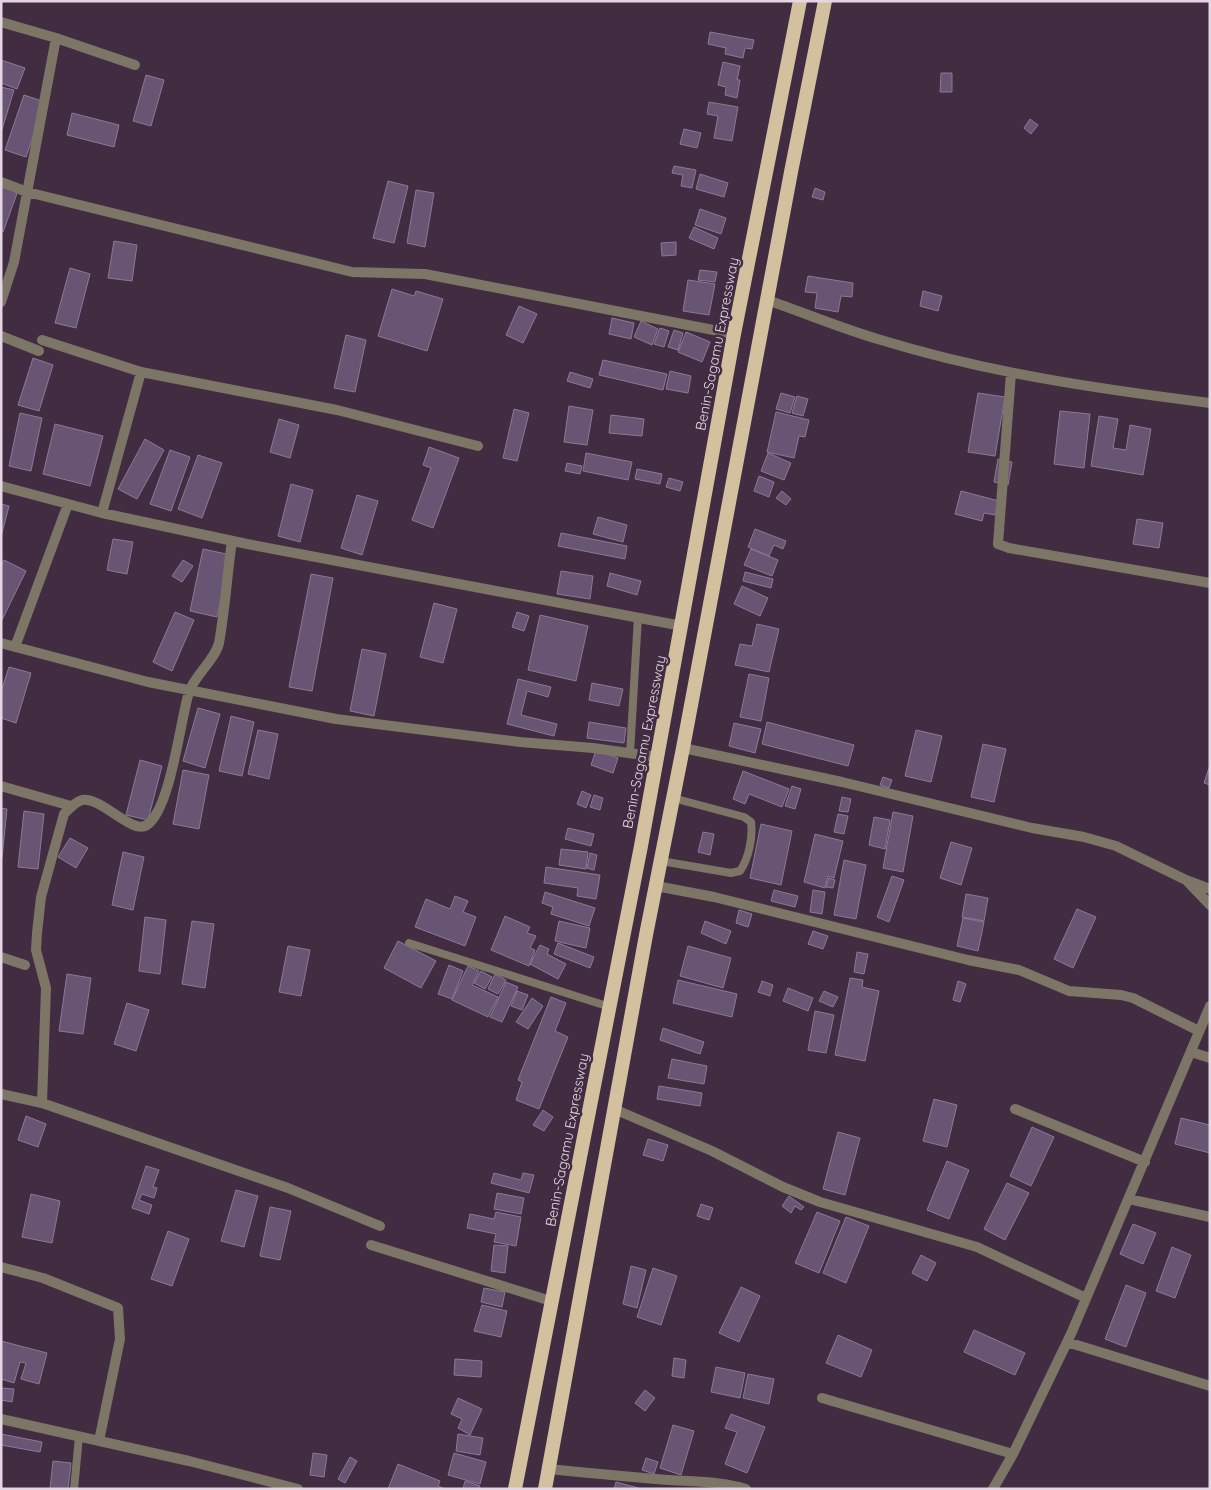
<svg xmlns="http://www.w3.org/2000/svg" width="1211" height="1490" font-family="Quicksand,sans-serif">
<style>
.building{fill:#675573;stroke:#8b7a96}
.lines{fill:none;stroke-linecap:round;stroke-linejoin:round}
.service{stroke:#7d7566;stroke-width:8}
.minor{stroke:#7d7566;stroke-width:10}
.trunk{stroke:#d2c09f;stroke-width:14}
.labels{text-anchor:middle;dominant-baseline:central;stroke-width:5;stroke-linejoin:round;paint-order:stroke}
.street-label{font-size:14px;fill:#e4d6e3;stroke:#412c41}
</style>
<rect width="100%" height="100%" fill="#412c41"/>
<!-- building -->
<path class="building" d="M710 32 754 40 752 49 745 48 743 58 725 54 726 48 708 44Z
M1 60 25 68 17 89 1 83Z
M723 62 740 66 737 80H740L737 98 725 95 726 87 718 85Z
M941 73H952V92H940Z
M146 75 164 80 151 126 133 121Z
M1 87 14 90 1 133Z
M24 95 45 102 26 157 5 150Z
M709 102 738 107 732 141 714 138 718 116 707 114Z
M72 113 119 125 114 147 67 135Z
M1030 119 1038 125 1031 134 1024 128Z
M684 129 701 133 697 148 680 144Z
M674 166 696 170 692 188 681 186 683 175 672 173Z
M700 174 728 183 724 197 696 189Z
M388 181 408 186 394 243 373 238Z
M1 182 19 188 3 232 1 231Z
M815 188 825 192 823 200 812 197Z
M416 190 434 193 425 247 407 243Z
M700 209 726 218 721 234 695 225Z
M694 227 718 238 714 249 689 238Z
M114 241 137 245 132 281 108 278Z
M676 242V255L662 256 661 243Z
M70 268 90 274 76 328 55 323Z
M700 270 717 272 715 282 698 280Z
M808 276 853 283 852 297 841 296 838 312 815 308 817 293 805 292Z
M688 280 715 284 709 315 683 311Z
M392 289 414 296 416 291 443 299 427 351 378 336Z
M923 291 942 296 938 311 920 306Z
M519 306 537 314 523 343 506 335Z
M612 318 634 323 631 339 609 334Z
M641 321 658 329 652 345 634 337Z
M660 328 669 331 664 347 654 344Z
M674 330 683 333 678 350 668 347Z
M686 332 710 342 702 362 678 352Z
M346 335 366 340 355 392 334 388Z
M33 358 53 365 39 411 18 405Z
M603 360 667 374 663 390 599 375Z
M670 371 691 376 688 393 666 389Z
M570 372 593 379 590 388 567 381Z
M781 393 795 397 790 413 776 409Z
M978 393 1005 397 995 456 968 452Z
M797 396 808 399 803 416 792 413Z
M569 406 593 410 587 445 564 442Z
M514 409 529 413 517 461 503 458Z
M1060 411 1090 414 1084 468 1054 464Z
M776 412 809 420 805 437 799 436 794 458 767 452Z
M20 413 42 418 31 471 9 466Z
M611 415 644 419 642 436 609 433Z
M1099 416 1118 419 1113 448 1126 450 1130 425 1151 429 1143 475 1091 466Z
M279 419 299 425 290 458 270 452Z
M55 424 103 436 90 486 43 474Z
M145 439 164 450 137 499 118 489Z
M429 447 459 458 433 528 412 520 431 468 423 465Z
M170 450 190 457 171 511 150 504Z
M586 453 632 462 628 480 583 471Z
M768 453 791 463 784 480 761 471Z
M198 455 222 463 202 518 178 509Z
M998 459 1012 462 1008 485 994 482Z
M567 463 582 466 580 474 565 471Z
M637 469 662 474 660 484 635 479Z
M759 476 774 482 769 497 754 491Z
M669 478 683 482 680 491 666 487Z
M291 484 313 490 300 542 278 536Z
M782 491 791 499 786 505 776 498Z
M961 491 999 501 995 515 984 513 982 521 955 514Z
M357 495 378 501 362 555 341 548Z
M1 504 9 506 1 537Z
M598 517 627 525 623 542 593 534Z
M1137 519 1163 523 1159 548 1133 544Z
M755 529 786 541 783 549 774 545 769 556 748 547Z
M561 533 627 546 625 559 558 546Z
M113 539 133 542 127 574 107 570Z
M203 549 231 555 217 617 190 611Z
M751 549 778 560 772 576 744 565Z
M4 560 26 571 2 620 1 566Z
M183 560 193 566 182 582 172 576Z
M561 571 593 576 590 599 557 594Z
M745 572 773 579 771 588 743 581Z
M610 573 641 581 637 595 607 586Z
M311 574 333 578 312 691 289 687Z
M742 586 768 598 760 616 734 604Z
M434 603 457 609 443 663 420 657Z
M175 612 194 620 172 671 153 662Z
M517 612 529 616 524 631 512 627Z
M540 615 588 626 576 681 528 670Z
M757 624 779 629 769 672 735 665 740 644 752 646Z
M362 649 386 654 374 716 350 711Z
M9 667 31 673 16 723 1 718V692Z
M749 674 769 678 761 721 740 717Z
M518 679 551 687 548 697 527 691 521 715 557 724 554 736 507 724Z
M592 683 623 689 619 706 589 700Z
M198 708 220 714 205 768 183 761Z
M231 716 254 722 242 776 219 771Z
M589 722 626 728 624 743 587 738Z
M767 722 854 745 848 766 762 744Z
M734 723 761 729 755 753 729 746Z
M258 730 278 734 269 779 248 774Z
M916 730 942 736 931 782 905 776Z
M983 744 1006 749 994 802 971 797Z
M596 750 618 758 613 773 591 765Z
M140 760 162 766 148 820 126 815Z
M1210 765V785L1204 783Z
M183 770 209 775 199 829 173 824Z
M743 771 789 789 782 807 749 794 745 804 733 799Z
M883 777 892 780 889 788 880 785Z
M792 786 801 789 795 809 785 806Z
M582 791 591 795 586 808 577 804Z
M594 795 603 798 600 810 590 807Z
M842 797 851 799 848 812 839 811Z
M1 808 7 809 2 858H1Z
M24 811 44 814 38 869 18 867Z
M893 812 913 816 903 872 883 868Z
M838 814 848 816 844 834 834 832Z
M874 817 890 820 885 849 869 845Z
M761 824 792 831 781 885 750 878Z
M568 828 594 834 591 846 565 839Z
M703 832 714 834 710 855 698 852Z
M815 834 843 841 834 878 828 876 825 888 804 882Z
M70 838 88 848 76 868 58 857Z
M951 842 972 848 961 885 940 878Z
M561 849 588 852 586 869 559 865Z
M123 852 144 857 133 910 112 905Z
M590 853 597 855 594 870 587 868Z
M844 860 866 865 856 919 834 915Z
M546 867 600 875 596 899 577 896 578 888 544 883Z
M892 876 904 880 889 922 877 917Z
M829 878 835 880 833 888 826 887Z
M774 890 798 896 795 907 771 901Z
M813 890 825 892 822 914 810 912Z
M545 892 595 908 589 926 551 914 553 907 542 903Z
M966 894 988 898 984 921 962 917Z
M455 896 468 901 463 912 476 917 465 946 415 927 426 899 450 909Z
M1077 909 1096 917 1073 968 1054 959Z
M739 910 752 914 748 927 736 923Z
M505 916 530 927 527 933 536 936 530 948 535 950 529 966 491 950Z
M145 917 166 920 160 974 139 971Z
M963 918 984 922 978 951 957 946Z
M192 921 214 924 205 988 182 984Z
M559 921 590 928 586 948 555 941Z
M705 921 731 931 726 944 701 933Z
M813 931 828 936 823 949 808 944Z
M398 941 436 961 421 988 384 968Z
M558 943 594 957 590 968 554 954Z
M540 945 549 949 547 954 566 964 558 979 530 964Z
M288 946 310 950 301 996 279 992Z
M688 946 731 958 723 988 680 976Z
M857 952 868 954 864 974 854 972Z
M449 965 463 971 452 999 438 994Z
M468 966 479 971 472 985 498 997 488 1017 452 1000Z
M481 971 492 977 485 989 474 983Z
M67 974 91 978 83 1034 59 1031Z
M495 974 506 980 498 994 488 989Z
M850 978 863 980 862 987 879 991 865 1061 835 1055Z
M678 980 737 994 732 1017 673 1003Z
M762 981 773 985 770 996 758 992Z
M958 981 966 984 960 1002 953 1000Z
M506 982 518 987 502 1022 490 1017Z
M788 988 813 998 808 1011 783 1001Z
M517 991 528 995 522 1010 511 1006Z
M824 991 838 997 833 1007 819 1001Z
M551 997 566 1003 555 1031 568 1037 539 1109 516 1100 522 1082 518 1080Z
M532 998 543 1006 528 1029 516 1022Z
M127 1003 149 1010 136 1051 114 1044Z
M815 1011 834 1015 826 1053 808 1050Z
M663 1028 704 1042 700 1054 660 1040Z
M672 1059 707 1066 704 1084 668 1078Z
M659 1086 702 1093 700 1106 657 1099Z
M934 1099 957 1105 947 1147 923 1141Z
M543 1110 553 1117 544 1131 533 1125Z
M26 1116 46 1124 38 1147 18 1140Z
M1181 1118 1210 1125V1153L1175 1144Z
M1032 1127 1054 1137 1031 1186 1010 1176Z
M838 1132 860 1138 845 1195 823 1189Z
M648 1139 668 1145 663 1161 643 1155Z
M947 1161 969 1170 949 1219 927 1210Z
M146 1166 159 1170 153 1187 157 1188 154 1198 142 1194 139 1200 152 1205 149 1214 132 1208Z
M494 1173 521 1180 523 1173 534 1175 529 1193 491 1183Z
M1007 1183 1029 1193 1005 1240 984 1229Z
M236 1190 258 1196 244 1247 221 1241Z
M497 1193 524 1198 521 1214 494 1209Z
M31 1194 60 1201 52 1243 22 1237Z
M789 1196 804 1207 801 1210 795 1206 791 1213 782 1206Z
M701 1204 713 1208 709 1220 697 1216Z
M270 1207 291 1211 280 1260 260 1256Z
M496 1212 521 1217 516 1246 494 1242 496 1234 467 1228 470 1214 494 1219Z
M817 1212 840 1221 819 1273 795 1263Z
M846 1217 869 1226 846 1283 823 1273Z
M1133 1224 1156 1233 1143 1264 1120 1254Z
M168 1231 189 1239 172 1286 151 1279Z
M494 1245 508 1246 505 1273 491 1271Z
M1172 1247 1191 1255 1175 1298 1156 1291Z
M921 1255 936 1263 927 1281 912 1273Z
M631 1266 646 1270 637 1308 623 1304Z
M653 1268 677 1276 661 1325 637 1317Z
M1126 1285 1146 1293 1126 1347 1105 1339Z
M741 1287 760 1296 739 1342 719 1333Z
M484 1288 505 1292 502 1307 481 1302Z
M482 1305 507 1311 501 1337 474 1331Z
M974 1330 1025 1353 1015 1375 964 1352Z
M838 1335 872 1350 861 1377 826 1363Z
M1 1341 47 1353 39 1384 21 1379 26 1363 20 1362 14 1383 1 1379Z
M674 1358 686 1360 684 1378 672 1376Z
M455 1359 482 1361 481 1377 454 1375Z
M716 1367 745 1373 740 1398 711 1392Z
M748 1374 774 1379 769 1404 743 1398Z
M1 1388 14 1389 12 1402 1 1400Z
M645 1390 655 1398 645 1411 635 1403Z
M458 1398 482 1409 470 1435 458 1428 462 1419 451 1414Z
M731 1414 765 1427 747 1473 725 1464 737 1432 725 1428Z
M673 1425 694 1431 681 1475 660 1468Z
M1 1434 42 1442 40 1452 1 1445Z
M458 1434 483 1438 480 1455 456 1451Z
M313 1453 327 1455 324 1477 310 1475Z
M454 1453 486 1462 480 1484 448 1475Z
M350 1457 357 1461 345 1483 338 1479Z
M646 1458 658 1462 654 1474 642 1470Z
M53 1461 71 1463 68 1489H50Z
M398 1464 440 1481 438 1486 445 1489H388Z
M465 1481 480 1486 479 1489H463Z
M616 1482 642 1489H614Z"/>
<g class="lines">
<!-- service -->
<path class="service" d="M630 753 638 617
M661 861 731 873 740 871C749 858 753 837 751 822L744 817 673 798
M409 943 610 1007
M74 1489 79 1437"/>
<!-- minor -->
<path class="minor" d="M1 22 56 38 135 65
M1 182 27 192 352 272 425 274 734 334
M767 300C805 313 843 329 881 340 988 373 1099 389 1210 403
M1 302 14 262 56 38
M1 336 39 351
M42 340 141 372 337 410 478 446
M1011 373 998 544 1009 548 1210 583
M1 486 102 513 247 544 682 626
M102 513 141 372
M1 643 148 682 336 719 520 742 593 748 657 757
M15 647 68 504
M683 748 842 782 1032 828 1084 837 1116 846 1186 880 1210 889
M1 786 71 806
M1188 882 1210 905
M656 886 714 897 968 960 1019 970 1069 991 1121 995 1133 998 1199 1031
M1 957 25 965
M1191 1052 1210 1058
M1 1094 42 1103 46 988 36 950 37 933 41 897 64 814C69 809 75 802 82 800 102 797 132 835 147 825 171 808 180 721 189 692 195 675 215 660 219 643 225 610 227 575 232 541
M42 1103 288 1188 380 1226
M614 1109 712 1151 783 1187 820 1202 977 1247 1086 1298
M1015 1109 1145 1162
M1129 1199 1210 1217
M371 1245 551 1301
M1 1267 43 1278 118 1308 120 1339 99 1441
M1067 1342 1210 1386
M822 1398 1013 1454
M1 1419 189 1461 298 1489
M549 1469C589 1473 629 1477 669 1480 696 1482 720 1481 746 1489
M993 1489 1013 1454 1071 1334 1210 1006"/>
<!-- trunk -->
<path class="trunk" d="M515 1489 641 846 734 334 800 1
M545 1489 646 935 683 748 791 172 825 1"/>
</g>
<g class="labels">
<!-- street labels -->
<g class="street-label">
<text transform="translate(717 344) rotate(-79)">Benin-Sagamu Expressway</text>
<text transform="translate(644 742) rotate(-79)">Benin-Sagamu Expressway</text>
<text transform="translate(567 1140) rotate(-79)">Benin-Sagamu Expressway</text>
</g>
</g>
<!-- border -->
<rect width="1211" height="1490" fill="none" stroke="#e4d6e3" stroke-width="5"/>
</svg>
